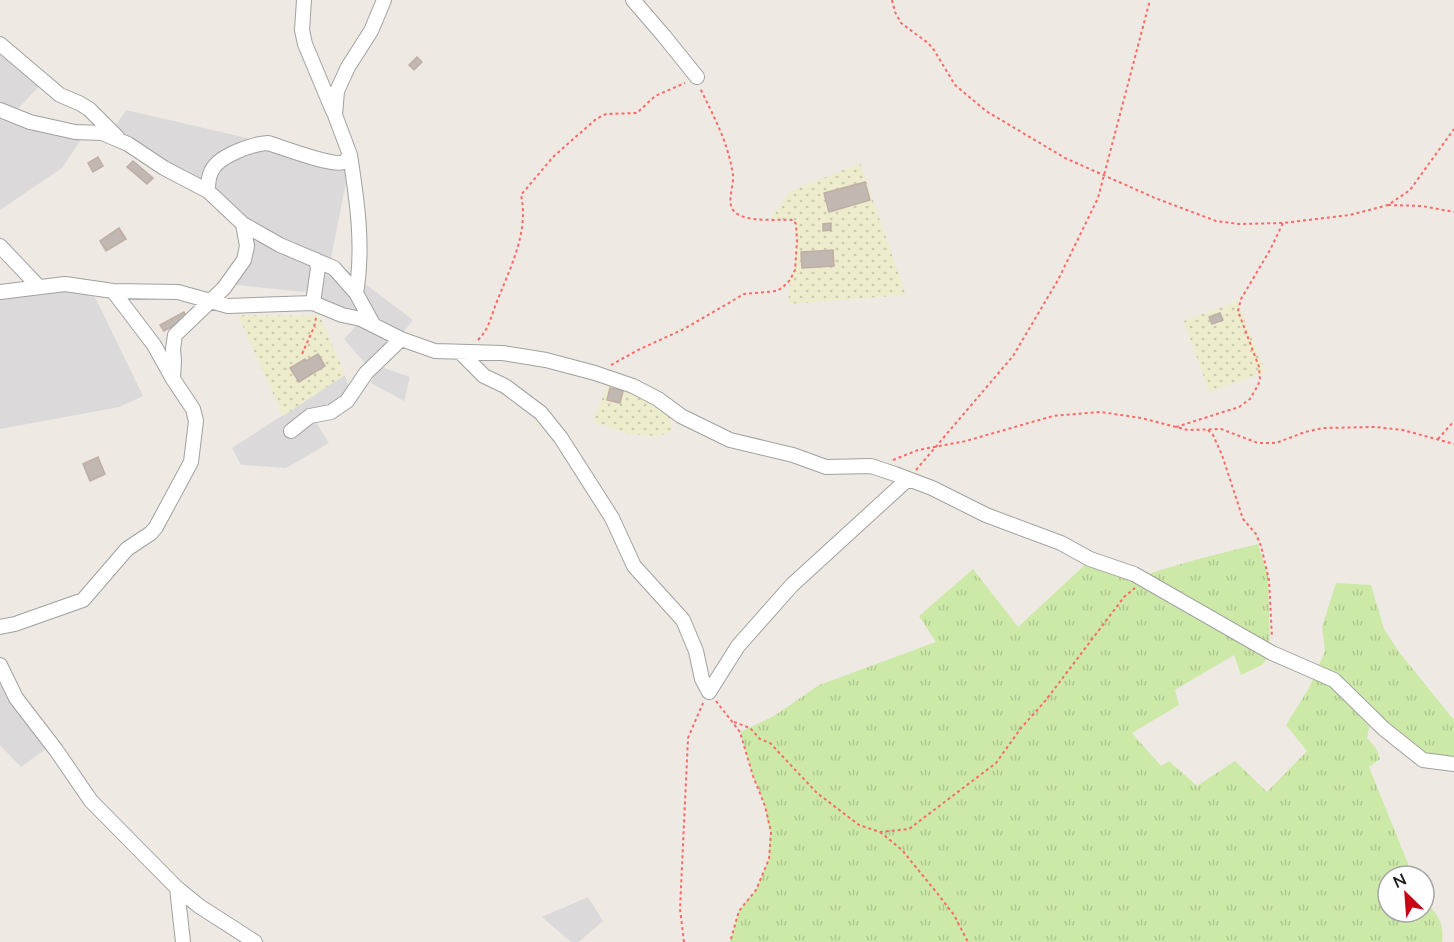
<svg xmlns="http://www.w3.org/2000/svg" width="1454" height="942" font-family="Lato,sans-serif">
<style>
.residential{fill:#dbd9da}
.farmland{fill:url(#farmland-dots)}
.grass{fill:url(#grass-tufts)}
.building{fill:#c2b8b2;stroke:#bfaea5;stroke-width:1.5}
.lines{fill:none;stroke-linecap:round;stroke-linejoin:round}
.minor-casing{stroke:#a1a1a1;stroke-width:16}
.path{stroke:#f96a68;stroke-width:2;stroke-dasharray:3 3;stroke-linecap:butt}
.minor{stroke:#fff;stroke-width:14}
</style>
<defs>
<pattern id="farmland-dots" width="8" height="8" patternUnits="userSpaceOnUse" patternTransform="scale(1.5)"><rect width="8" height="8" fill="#edeccd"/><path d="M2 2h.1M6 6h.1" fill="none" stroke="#cbcab0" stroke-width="1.8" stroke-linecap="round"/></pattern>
<pattern id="grass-tufts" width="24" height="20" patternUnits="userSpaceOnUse" patternTransform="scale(1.5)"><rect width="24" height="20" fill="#cde9a8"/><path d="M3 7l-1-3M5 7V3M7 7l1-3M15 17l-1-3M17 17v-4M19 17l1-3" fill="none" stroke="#b0c790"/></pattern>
</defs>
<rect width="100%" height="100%" fill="#eee9e2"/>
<!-- residential -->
<path class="residential" d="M0 40 46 79 10 117 84 135 62 168 0 210Z
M126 110 343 160 348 172 331 258 413 320 386 354 370 369 344 339 361 320 342 315 314 293 226 284 241 261 246 239 214 198 111 133Z
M63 285 92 291 143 396 119 407 0 429V294Z
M378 366 410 377 404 401 371 383Z
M345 375 351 393 314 419 329 443 286 468 241 465 232 448Z
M0 682 51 745 21 767 0 745Z
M588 897 603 921 579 942H571L542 917Z"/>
<!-- farmland -->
<path class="farmland" d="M860 163 906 295 788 304 790 280 795 270 797 241 796 224 793 220 771 219 789 192Z
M1237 301 1266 372 1209 392 1184 321Z
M238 315 320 316 345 375 283 416Z
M609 382 631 390 671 415 672 432 658 436 627 434 593 421Z"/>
<!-- grass -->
<path class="grass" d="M1258 544 1268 576 1270 654 1262 665 1241 675 1234 655 1175 690 1179 705 1132 733 1161 766 1169 761 1197 786 1235 761 1267 792 1307 751 1286 725 1309 688 1325 651 1322 627 1336 583 1371 585 1384 629 1399 652 1454 720V768L1441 767 1370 724 1367 738 1376 748 1380 759 1369 767 1413 876H1388V912H1424V902C1438 913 1444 923 1442 942H730L739 911 756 890 769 859 770 832 765 806 753 776 740 732 774 716 819 685 936 642 919 616 973 569 1018 627 1089 561 1134 578 1198 559Z"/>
<!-- building -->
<path class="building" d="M417 57 422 62 414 70 409 65Z
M98 157 103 166 93 172 88 163Z
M133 161 153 178 147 184 127 167Z
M865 182 870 200 829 212 824 193Z
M831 223V230L823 231V224Z
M119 228 126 239 106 251 100 241Z
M833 250 834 266 802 268 801 252Z
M184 312 187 318 164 331 160 325Z
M1220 313 1223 320 1212 324 1209 317Z
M318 354 325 366 299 382 290 368 305 359 306 361Z
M610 388 623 391 620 403 607 400Z
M98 457 105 474 90 481 83 464Z"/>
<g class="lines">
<defs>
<path id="minor" d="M304 0 302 30 305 44 333 111
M633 0 664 36 697 77
M0 44 60 95 79 103 89 109 117 137
M0 110 30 122 75 132 102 133 128 144 164 168 208 191 243 224 280 245 334 268 356 293 373 324
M350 155C357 200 364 247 356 293
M208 191C208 185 208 178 211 172 217 156 252 144 268 143 281 147 334 167 344 162 346 161 348 157 350 155L335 115 337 91 348 67 371 31 384 0
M0 246 39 287
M0 292 65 284 113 291 178 292 228 306 313 303 342 315 361 319 401 339 435 351 503 353 546 360 595 373 633 386 658 399 681 416 730 440 793 455 826 467 871 466 895 474 932 488 986 515 1061 543 1090 559 1134 574 1272 653 1334 680 1384 729 1423 760 1454 764
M313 303 318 268 316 260
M461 353 484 376 505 386 541 413 561 438 612 518 634 566 683 620 696 651 702 679 709 692
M173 378 174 361 173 349 175 335 224 288 244 260 247 246 243 224
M291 431 310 416 331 412 347 401 366 373 401 339
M0 627 15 624 83 600 127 549 151 533 156 527 191 462 196 421 193 409 173 379 154 345 113 291
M0 665 16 698 56 750 91 801 177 888 199 906 255 942
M709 692 738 646 792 585 908 479
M177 888 183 942"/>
</defs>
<!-- minor casing -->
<use href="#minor" class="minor-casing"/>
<!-- path -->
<path class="path" d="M892 0 895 12 901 23 928 43 934 50 955 85 986 111 1065 158 1155 198 1216 221 1239 224 1283 223 1350 215 1388 205 1410 190 1454 129
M1388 205 1422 206 1454 212
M478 340C490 328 491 315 498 299 511 266 529 231 521 195L553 157 596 119 606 114 637 113 655 96 685 83
M302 354 314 327 316 318
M611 365 638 350 684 329 744 294 777 291 783 287 790 280 795 270 797 241 796 224 793 220C778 219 744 223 734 211 726 203 734 186 733 175 728 142 714 117 700 88
M1176 427 1239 407 1250 399 1257 387 1260 380 1259 367 1238 311 1241 299 1270 250 1283 223
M1208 430 1213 435 1222 455 1243 519 1256 534 1261 546 1269 580 1272 638
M1438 439 1454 421
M893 460 918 450 966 441 1053 416 1101 412 1141 418 1188 430 1221 429 1258 443H1276L1305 432 1323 428 1375 427 1403 430 1454 444
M916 470 1013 356 1058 280 1098 198 1150 0
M716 701 740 732 753 776 765 806 771 832 769 859 756 890 739 911 730 942
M734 722 750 728 760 739 770 743 817 793 859 825 880 832 909 829 996 763 1021 728 1046 700 1124 597 1135 588
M880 832 902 850 937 893 954 915 968 942
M684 942 680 909 688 738 703 703"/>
<!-- minor -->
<use href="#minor" class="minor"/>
</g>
<!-- north arrow -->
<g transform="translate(1406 894) rotate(335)"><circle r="28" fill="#ffffff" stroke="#a5a5a5" stroke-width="1.5"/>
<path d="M0-4.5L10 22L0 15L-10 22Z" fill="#c80113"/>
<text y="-9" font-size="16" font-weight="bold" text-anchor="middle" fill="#1d1d1d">N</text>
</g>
</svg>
